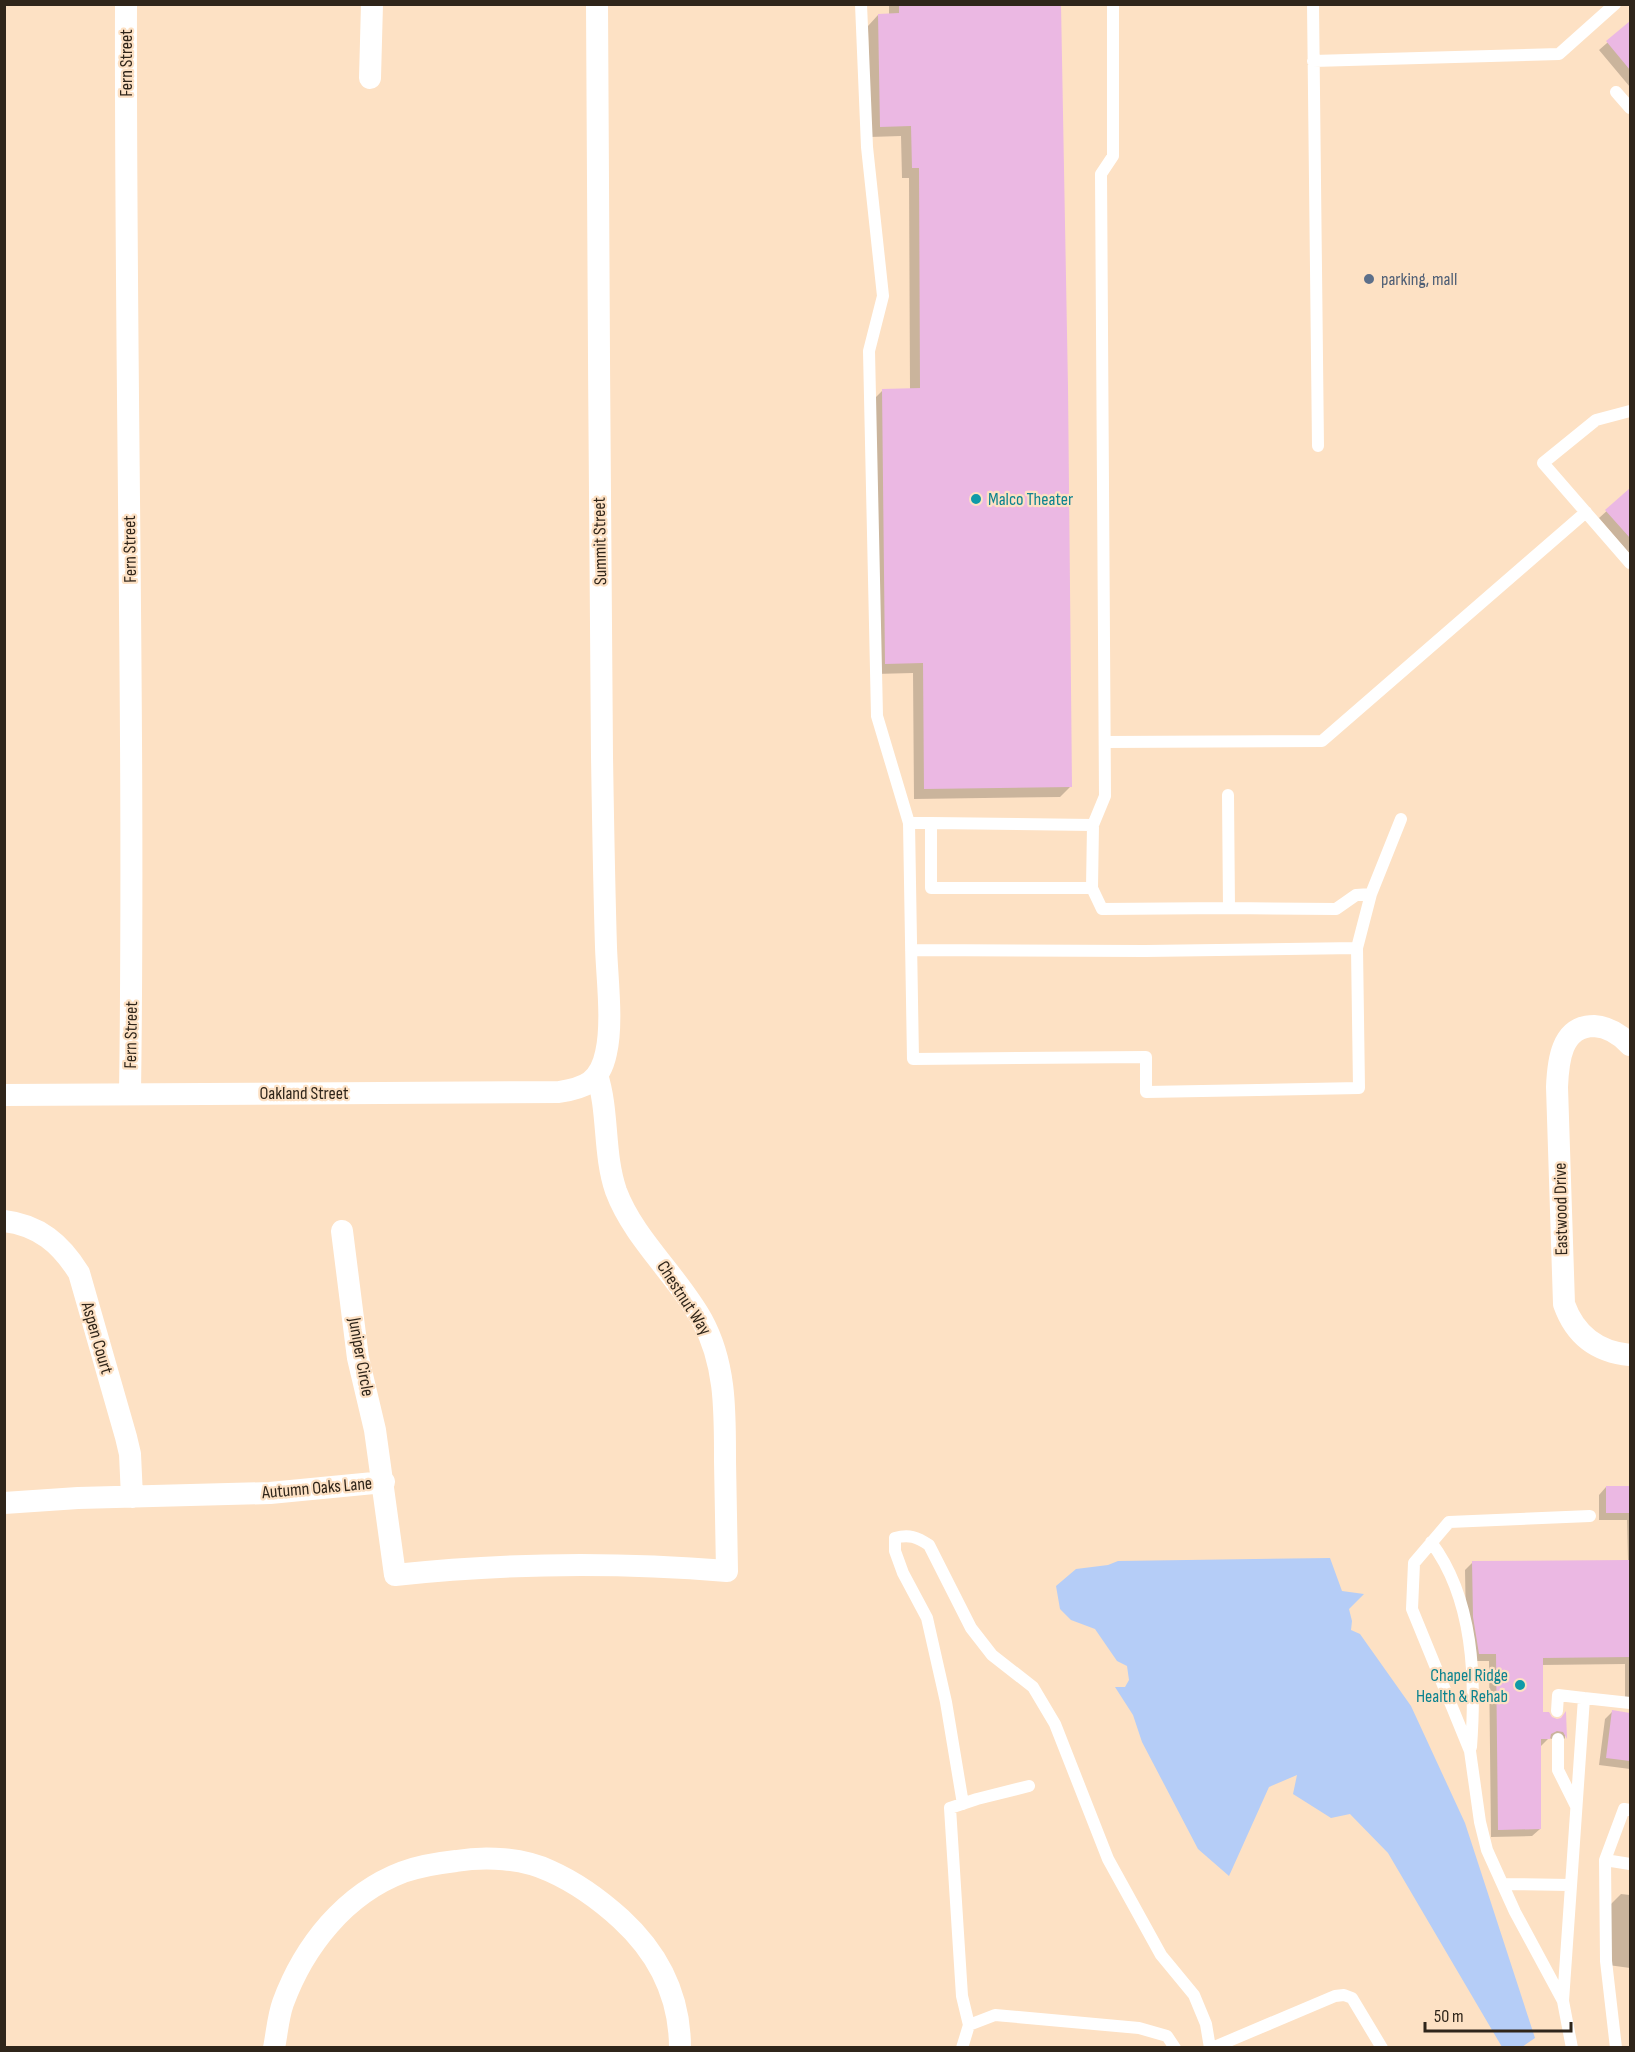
<svg xmlns="http://www.w3.org/2000/svg" width="1635" height="2052" font-family="'Sofia Sans Condensed',sans-serif">
<style>
.water{fill:#b5cdf7}
.shadow{fill:#0003}
.building{fill:#ebb8e3}
.lines{fill:none;stroke-linecap:round;stroke-linejoin:round}
.lane{stroke:#fff;stroke-width:12}
.street{stroke:#fff;stroke-width:22}
.service-dot{fill:#5c6f8a;stroke:#fde1c4;stroke-width:2}
.culture-dot{fill:#0f9aa8;stroke:#fde1c4;stroke-width:2}
.labels{text-anchor:middle;dominant-baseline:central;stroke-width:4.5;stroke-linejoin:round;paint-order:stroke}
.street-label{font-size:18px;fill:#2f251a;stroke:#fde1c4}
.service-label{font-size:18px;fill:#4e5e75;stroke:#fde1c4;text-anchor:start}
.culture-label{font-size:18px;fill:#0d838f;stroke:#fde1c4;text-anchor:start}
</style>
<rect width="100%" height="100%" fill="#fde1c4"/>
<!-- water -->
<path class="water" d="M1330 1558 1342 1591 1364 1594 1349 1609 1352 1621 1351 1630 1360 1634 1411 1706 1465 1823 1535 2038 1522 2047H1502L1388 1853 1350 1814 1331 1818 1293 1794 1297 1775 1269 1787 1229 1876 1198 1849 1142 1742 1133 1715 1115 1687H1125L1129 1680 1127 1666 1117 1661 1095 1629 1071 1620 1060 1609 1056 1586 1076 1569 1108 1565 1118 1561Z"/>
<!-- shadow -->
<path class="shadow" d="M889 4H1060L1070 787 1060 797 914 799 913 673 875 674 872 401 882 391 910 390 909 178H902L901 136 870 137 868 26 878 15H889Z
M1630 23V87L1599 50Z
M1630 490V554L1599 518Z
M1606 1487H1630V1701H1625V1664L1541 1665 1542 1713 1551 1719 1560 1720 1565 1715V1738L1558 1745 1555 1740 1549 1738 1541 1746 1540 1829 1532 1836 1491 1837 1489 1661H1471L1466 1626 1465 1570 1473 1562 1628 1561 1627 1520H1599V1495Z
M1612 1712 1630 1714V1769L1599 1765 1605 1719Z
M1621 1894 1630 1895V1968L1601 1964 1605 1910Z"/>
<!-- building -->
<path class="building" d="M899 4H1061L1068 387 1072 787 924 789 923 663 885 664 882 389 920 388 919 168H912L911 126 880 127 878 14 899 13Z
M1630 21V70L1606 41Z
M1630 488V538L1605 510Z
M1606 1486H1630V1513H1606Z
M1630 1560V1657L1543 1658V1712H1549L1552 1717 1557 1719 1561 1718 1566 1711 1567 1739 1563 1732 1557 1731 1551 1734 1550 1739H1541V1829L1498 1830 1496 1654H1479L1473 1617 1472 1561Z
M1612 1710 1630 1713V1761L1606 1758Z"/>
<g class="lines">
<!-- lane -->
<path class="lane" d="M861 4 867 147 883 296 869 351 877 716 909 823
M1313 4 1318 446
M1313 61 1559 54 1615 4
M1616 92 1630 108
M1630 411 1596 420 1543 463 1630 563
M1105 742 1322 741 1586 512
M1228 795 1229 908 1336 909 1356 895 1371 894
M1093 825 931 823V888H1092L1093 825 1105 796 1101 174 1113 156V4
M1092 888 1102 909 1229 908
M1357 948 1371 894 1401 819
M911 950 1145 951 1357 948 1359 1088 1146 1092V1057L913 1059 909 823H931
M1431 1542C1474 1599 1476 1679 1471 1747
M1557 1711 1558 1695 1584 1698
M1558 1739V1770L1576 1806
M963 1804 946 1702 927 1618 903 1573 895 1551V1538C909 1534 917 1537 929 1545L971 1628 992 1655 1033 1687 1055 1724 1108 1859 1161 1955 1194 1995 1206 2024 1210 2048
M1605 1860 1630 1864
M1503 1884 1571 1885
M1563 2001 1515 1912 1487 1850 1480 1822 1470 1751 1412 1609 1414 1563 1449 1522 1590 1516
M969 2025 962 1996 950 1808 977 1799 1029 1786
M962 2048 969 2025 995 2015 1139 2028 1167 2036 1175 2048
M1212 2048 1335 1996 1344 1995 1352 1998 1382 2048
M1572 2048 1563 2001 1584 1698 1630 1703
M1616 2048 1606 1961 1605 1860 1624 1809 1630 1810"/>
<!-- street -->
<path class="street" d="M126 4C125 368 135 731 130 1094
M370 78 372 4
M1630 1045C1620 1034 1609 1027 1594 1026 1561 1026 1558 1062 1557 1087L1564 1304C1575 1335 1597 1352 1630 1355
M4 1095 559 1092C585 1088 600 1082 606 1053 613 1023 607 978 606 947 604 883 603 819 602 756 600 505 598 255 597 4
M4 1221C39 1225 61 1244 79 1273L126 1437 130 1454 132 1497
M342 1231 358 1358 375 1430 395 1575C506 1563 616 1562 727 1571 726 1534 726 1498 725 1461 725 1412 726 1364 702 1320 677 1275 634 1239 616 1191 603 1153 609 1112 597 1075
M4 1503 78 1498 270 1493 384 1482
M274 2048C277 2033 278 2017 283 2003 304 1946 345 1894 403 1872 420 1866 438 1863 456 1861 486 1856 522 1858 550 1871 577 1883 599 1899 621 1919 659 1954 680 1996 680 2048"/>
</g>
<!-- markers -->
<circle class="service-dot" cx="1369" cy="279" r="6"/>
<g class="culture-dot">
<circle cx="976" cy="499" r="6"/>
<circle cx="1520" cy="1685" r="6"/>
</g>
<g class="labels">
<!-- street labels -->
<g class="street-label">
<text transform="translate(126 63) rotate(-90)">Fern Street</text>
<text transform="translate(600 541) rotate(-91)">Summit Street</text>
<text transform="translate(130 549) rotate(-91)">Fern Street</text>
<text transform="translate(131 1035) rotate(-89)">Fern Street</text>
<text x="304" y="1093">Oakland Street</text>
<text transform="translate(1561 1209) rotate(-91)">Eastwood Drive</text>
<text transform="translate(684 1298) rotate(57)">Chestnut Way</text>
<text transform="translate(97 1338) rotate(74)">Aspen Court</text>
<text transform="translate(361 1357) rotate(80)">Juniper Circle</text>
<text transform="translate(317 1488) rotate(-5)">Autumn Oaks Lane</text>
</g>
<!-- service labels -->
<g class="service-label">
<text x="1381" y="279">parking, mall</text>
</g>
<!-- culture labels -->
<g class="culture-label">
<text x="988" y="499">Malco Theater</text>
<text x="1508" y="1675" text-anchor="end">Chapel Ridge<tspan x="1508" dy="21">Health &amp; Rehab</tspan></text>
</g>
</g>
<!-- border -->
<rect width="1635" height="2052" fill="none" stroke="#2f251a" stroke-width="12"/>
<!-- scale -->
<path d="M1425 2022v9h146v-9" fill="none" stroke="#2f251a" stroke-width="3"/>
<text x="1434" y="2022" font-size="18" fill="#2f251a" stroke="#fde1c4" stroke-width="4.5" paint-order="stroke">50 m</text>
</svg>
